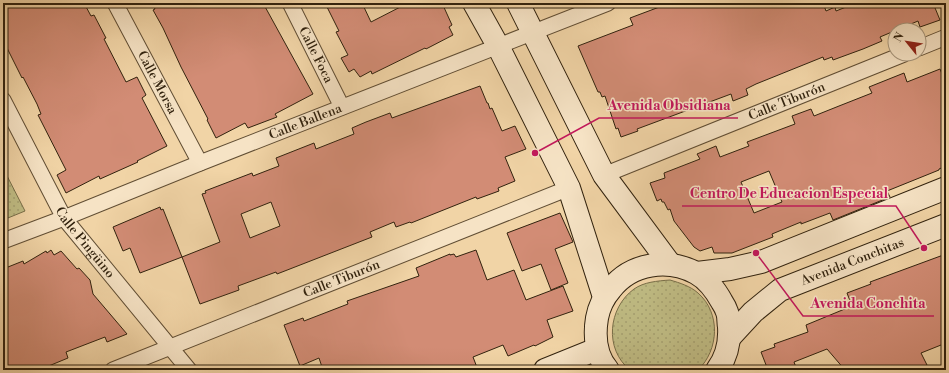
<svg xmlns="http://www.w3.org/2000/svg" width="949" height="373" font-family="'Libre Bodoni',serif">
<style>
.grass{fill:url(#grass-dots);stroke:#786e48}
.building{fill:#d28c75;stroke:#31220e;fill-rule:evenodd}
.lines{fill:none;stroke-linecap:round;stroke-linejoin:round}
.street-casing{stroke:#614e34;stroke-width:17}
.secondary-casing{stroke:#31220e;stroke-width:24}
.street{stroke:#f6e3c5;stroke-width:15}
.secondary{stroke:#f6e3c5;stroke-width:22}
.labels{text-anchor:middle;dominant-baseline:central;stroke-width:3;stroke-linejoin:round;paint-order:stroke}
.street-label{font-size:13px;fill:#31220e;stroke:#f6e3c5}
.leader{fill:none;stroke:#c2185b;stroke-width:1.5}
.callout-dot{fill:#c2185b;stroke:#f6e3c5;stroke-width:1.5}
.callout-label{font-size:14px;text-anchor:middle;font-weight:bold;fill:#c2185b;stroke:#f6e3c5;stroke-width:3;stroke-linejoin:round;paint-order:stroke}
</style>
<defs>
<pattern id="grass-dots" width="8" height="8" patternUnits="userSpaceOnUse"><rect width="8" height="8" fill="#bfbb83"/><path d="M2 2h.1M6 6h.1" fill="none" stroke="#a5a070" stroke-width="1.8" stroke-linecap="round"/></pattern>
</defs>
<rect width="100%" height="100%" fill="#f1d4a6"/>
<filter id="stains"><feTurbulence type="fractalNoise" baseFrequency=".005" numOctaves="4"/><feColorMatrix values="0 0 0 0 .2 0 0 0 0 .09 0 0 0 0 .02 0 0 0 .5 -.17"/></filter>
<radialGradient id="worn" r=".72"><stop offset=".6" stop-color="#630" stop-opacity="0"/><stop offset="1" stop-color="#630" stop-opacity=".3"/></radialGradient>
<!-- grass -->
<path class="grass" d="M3 168 25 211 3 220Z
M670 280C680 283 690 286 698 293 721 313 719 350 698 370H630C604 349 608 308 634 289 644 282 657 281 670 280Z"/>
<!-- building -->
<path class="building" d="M3 3H84L91 16 94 15 106 38 104 39 126 82 137 77 146 95 142 98 167 146 137 161 138 162 100 179 99 176 66 193 57 175 66 170 38 115 41 114 37 104 23 77 22 78 3 40Z
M152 3H263L313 94 275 114 277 117 248 128 245 123 216 138 207 120 208 119 181 67 163 28 153 10 155 9Z
M325 3H362L371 22 408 3H442L452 25 449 27 453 35 426 49 425 48 372 74 371 71 360 77 354 69 349 72 341 58 348 55 336 32 339 31Z
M670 3H686L687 5 692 3H823L826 11 835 7 836 11 856 3H933L940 20 920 27 918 21 880 37 882 41 863 49 833 60 832 57 824 60 823 57 756 84 746 89 748 95 733 101 731 94 637 129 638 131 621 137 618 128 616 129 605 96 602 97 600 92H598L578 46 633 25 630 18Z
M940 69 942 74 946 73V166L939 169V170L887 191 890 197 833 220 830 213 801 224V222L772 234 773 237 732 253H714L712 247 700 251 694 247 674 221 670 209 668 210 664 202H662L661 199 657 201 650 183 665 178 664 173 700 159 697 154 716 146 720 157 749 146 747 142 795 124 792 116 811 109 814 116 839 106 872 93 869 87 904 73 907 82ZM769 171 782 202 754 213 741 182Z
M480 86 487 103H488L490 109 492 108 502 131 515 126 526 149 505 157 515 181 498 188 499 191 477 199 476 197 411 223 410 222 396 227 394 222 370 232 372 237 277 274 276 272 238 286 239 290 200 304 182 257 220 242 202 194 206 193 205 191 252 173 253 176 279 166 276 158 314 143 316 149 354 134 352 128 366 122 390 113 392 118ZM271 202 280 226 250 238 241 214Z
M160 207 161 210 163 209 182 257 140 273 130 248 123 251 113 227Z
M560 213 573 242 555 249 568 283 551 290 541 264 522 271 507 233Z
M51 250 54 255 61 251 77 269 79 268 90 280 93 294 127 334 107 342 105 337 66 352 68 358 39 370H3V269L23 261 24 264 46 251 47 253Z
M476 250 487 280 514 270 526 300 563 286 573 311 547 320 553 337 535 346 534 345 508 356 503 345 473 357 478 370H440L439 367 431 370H323L319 358 300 366 284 325 303 318 304 321 348 304 347 301 419 276 416 268 450 254V255L454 254 456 257Z
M946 254V343L921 353 927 365 919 370H845L827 349 794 362 797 370H768L761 352 775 347 774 344 808 332 806 325 852 306 847 293 871 284 870 282Z"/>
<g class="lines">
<defs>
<g id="street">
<path id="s1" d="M115 3 200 163"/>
<path id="s2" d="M290 3 342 107"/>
<path d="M919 48 946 37"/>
<path id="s3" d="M3 100 64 218 189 370"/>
<path id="s4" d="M604 175 904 54"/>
<path id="s5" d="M3 241 64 218 200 163 608 3"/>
<path id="s6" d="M113 370 569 188"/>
</g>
<g id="secondary">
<path d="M474 3 498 46 569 188 604 297"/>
<path d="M518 3 604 175 670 264"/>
<path d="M697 273 730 269 761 262 946 188"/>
<path id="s7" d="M729 338 753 312 780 290 946 225"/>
<path d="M545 370 597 349"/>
<path d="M608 370C596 356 594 336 597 318 599 307 604 297 611 289 631 263 668 258 696 273 707 279 716 291 722 302 724 305 726 309 727 312 729 317 728 323 729 327 730 343 726 358 717 370"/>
</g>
</defs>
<!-- street casing -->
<use href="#street" class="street-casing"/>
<!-- secondary casing -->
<use href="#secondary" class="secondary-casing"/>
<!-- street -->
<use href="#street" class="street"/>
<!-- secondary -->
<use href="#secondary" class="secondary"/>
</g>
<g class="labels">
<!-- street labels -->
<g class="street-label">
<text stroke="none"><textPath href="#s2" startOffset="58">Calle Foca</textPath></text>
<text stroke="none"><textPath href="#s1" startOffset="90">Calle Morsa</textPath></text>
<text stroke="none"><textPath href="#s4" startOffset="197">Calle Tiburón</textPath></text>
<text stroke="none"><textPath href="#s5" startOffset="325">Calle Ballena</textPath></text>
<text stroke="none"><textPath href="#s3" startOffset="165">Calle Pingüino</textPath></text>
<text stroke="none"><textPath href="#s7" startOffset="148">Avenida Conchitas</textPath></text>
<text stroke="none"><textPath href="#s6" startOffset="246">Calle Tiburón</textPath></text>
</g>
</g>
<!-- callouts -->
<path class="leader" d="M535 153L599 118H738M924 248L896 206H682M756 253L803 316H934"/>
<g class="callout-dot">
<circle cx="535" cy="153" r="4"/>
<circle cx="924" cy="248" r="4"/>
<circle cx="756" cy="253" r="4"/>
</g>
<g class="callout-label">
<text x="669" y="110">Avenida Obsidiana</text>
<text x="789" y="198">Centro De Educacion Especial</text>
<text x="868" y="308">Avenida Conchita</text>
</g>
<!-- margin -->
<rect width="949" height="373" fill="none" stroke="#f1d4a6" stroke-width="16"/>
<rect x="4" y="4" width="941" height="365" fill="none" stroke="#31220e" stroke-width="2"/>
<rect x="8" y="8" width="933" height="357" fill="none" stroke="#31220e"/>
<!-- north arrow -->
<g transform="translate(907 42) rotate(300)"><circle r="19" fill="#f6e3c5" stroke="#a7967c"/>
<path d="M0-3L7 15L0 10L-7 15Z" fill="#8f2418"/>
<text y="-6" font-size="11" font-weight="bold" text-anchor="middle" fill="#31220e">N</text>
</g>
<rect width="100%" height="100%" filter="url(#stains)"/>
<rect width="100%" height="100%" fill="url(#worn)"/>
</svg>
